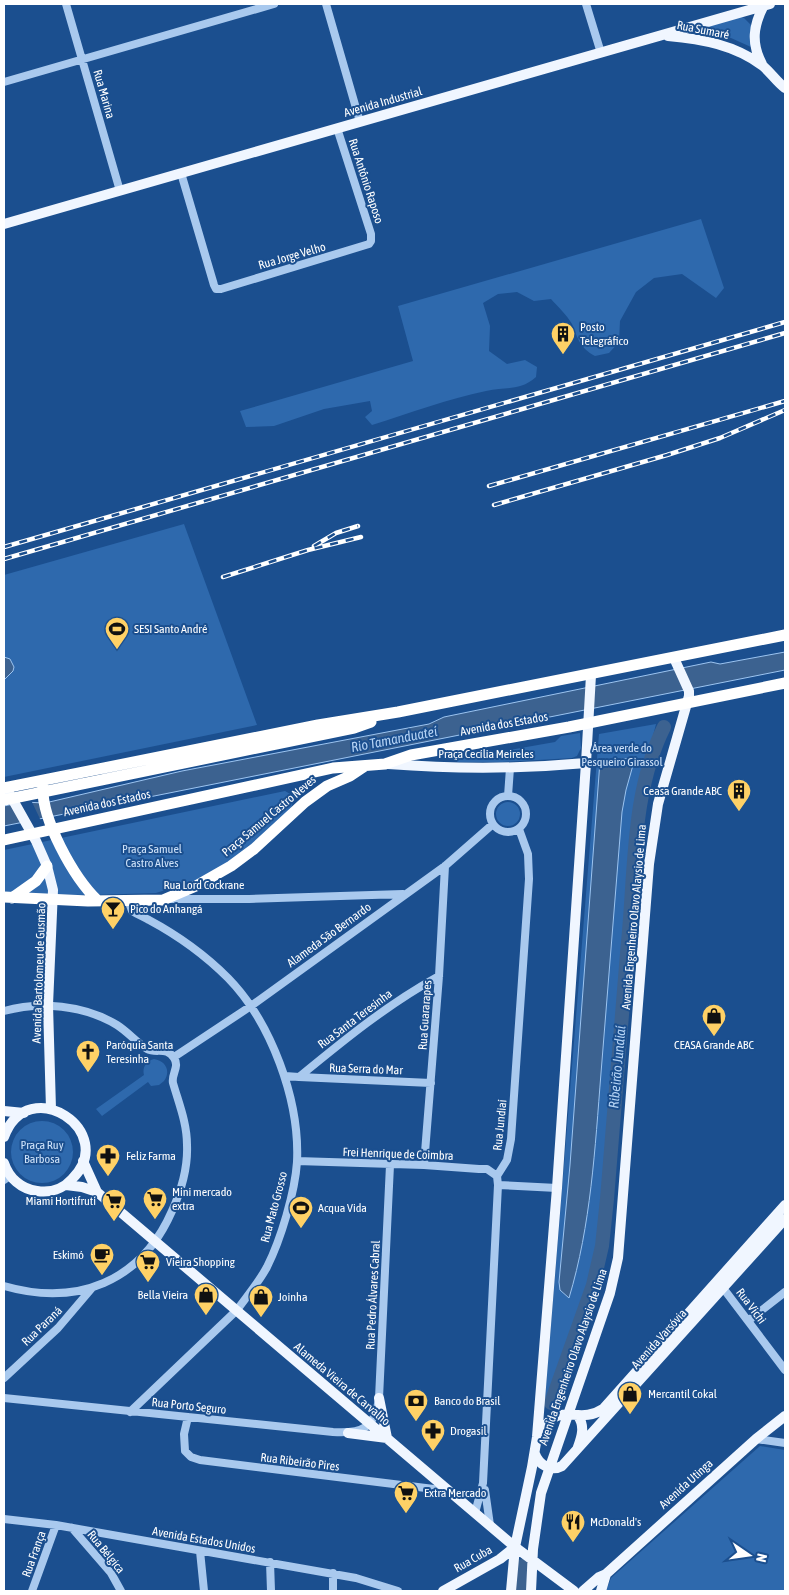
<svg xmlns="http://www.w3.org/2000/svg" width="789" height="1595" font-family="'Asap Condensed',sans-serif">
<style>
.green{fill:#2e69ad}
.water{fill:#3c6290;stroke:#9cc4f0}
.pier{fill:#1b4f8f}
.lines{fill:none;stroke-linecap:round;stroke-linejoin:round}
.river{stroke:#3c6290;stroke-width:14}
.minor{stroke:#a9c9ee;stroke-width:8}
.major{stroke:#f0f6ff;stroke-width:10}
.highway{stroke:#fff;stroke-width:11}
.rail-casing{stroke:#fff;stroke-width:4.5}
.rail{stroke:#1b4f8f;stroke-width:2.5;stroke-dasharray:8;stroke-linecap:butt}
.labels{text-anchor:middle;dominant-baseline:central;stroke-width:4;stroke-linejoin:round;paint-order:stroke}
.street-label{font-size:12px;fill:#fff;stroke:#1b4f8f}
.poi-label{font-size:12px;fill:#fff;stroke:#1b4f8f;text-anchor:start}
.park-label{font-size:12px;fill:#cfe3fa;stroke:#1b4f8f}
.water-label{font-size:14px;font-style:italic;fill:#b5d3f5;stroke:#1b4f8f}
</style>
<rect width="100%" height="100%" fill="#1b4f8f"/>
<!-- green -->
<path class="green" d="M741 17 744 18 751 25V47L731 38 707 30 706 27Z
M701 219 724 288 716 298 682 274 654 278 636 292 620 321 619 342 609 353 595 356C580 348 578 339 572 324 567 315 557 306 551 299L534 301 517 292 498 294 483 303 490 326 489 351 507 364 525 360 537 367 536 377C519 392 506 386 486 391 448 399 410 413 372 425L365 417 372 411 370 401 324 409 274 426 246 427 240 411 413 361 398 306Z
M184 524 257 725 4 777V575Z
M656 724 634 812 600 1223 591 1282 549 1399H545L599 734Z
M580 733 581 748 577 756 572 758 502 762H457L456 761 459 759 555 742 561 736Z
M285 791 292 795 293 801 291 809 250 847 206 877 156 893 92 895 4 894V850Z
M496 814a12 12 0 1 1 24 0a12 12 0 1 1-24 0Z
M154 1059C166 1061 171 1071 164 1081L159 1085 151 1086 148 1082 102 1116 96 1109 144 1075C142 1068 146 1061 154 1059Z
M11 1152a31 31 0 1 1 62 0a31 31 0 1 1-62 0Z
M760 1446 785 1450V1591H606L611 1578Z"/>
<!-- water -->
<path class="water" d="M785 652V670L4 826V806L23 802 45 803 182 771 429 724 444 717 711 662 720 664Z
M4 657 10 659 14 667 13 671 4 680Z
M635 758 626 790 622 812C615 899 608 986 601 1073 595 1148 591 1225 569 1298L560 1290 559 1282 570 1165 600 761Z"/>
<!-- pier -->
<path class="pier" d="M31 800 41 821 25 824 10 802Z"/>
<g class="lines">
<!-- river -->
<path class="river" d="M551 1403 593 1285 602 1246 607 1199C614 1109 621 1020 629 931 635 863 633 789 664 727
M520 1591 522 1566"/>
<!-- minor -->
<path class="minor" d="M66 4 120 191
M326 4 360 122
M586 4 601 53
M4 82 274 4
M181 173 214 285 216 289H221L369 244 371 241V234L337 128
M508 796 510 768
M490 814a18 18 0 1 1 36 0a18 18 0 1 1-36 0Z
M170 899H249L403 894
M128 900 132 911C138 915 144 917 149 920 177 935 205 955 228 978 271 1022 300 1100 297 1162 295 1192 281 1239 267 1267 259 1282 247 1296 237 1310L130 1412
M4 1011C40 1001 84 1005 117 1025 128 1032 136 1042 147 1049 156 1054 167 1046 174 1058 180 1067 171 1074 173 1083 179 1104 187 1123 187 1145 188 1168 181 1191 172 1211 141 1282 77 1307 4 1286
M174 1057 251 1006 445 866 493 824
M285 1076 299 1077C344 1040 388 1004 439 976
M299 1077 431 1083
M297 1161 424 1165 479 1169H487L497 1176
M424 1165 439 976 445 866
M497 1176 507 1160 511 1139 529 879 528 854 519 829
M4 1180 10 1176
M498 1185 557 1188
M720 1284 785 1370
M748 1321 785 1292
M4 1378 58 1328 92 1288
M4 1398 333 1432C362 1434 375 1428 379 1398L390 1165
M188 1417 184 1434 185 1451 191 1457 200 1460 450 1491
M756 1439 785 1443
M485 1490 490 1525
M475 1513 483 1483 498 1185 497 1176
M4 1519 56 1525 356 1578 398 1591
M72 1528 111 1573 121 1591
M200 1551 204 1591
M270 1562 271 1591
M333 1573V1591
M32 1591 56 1525"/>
<!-- major -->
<path class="major" d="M668 36C702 39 735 45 763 66 771 73 777 82 785 88
M762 64C751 43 753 26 764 5
M4 224 770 4
M388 764C454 769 521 769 586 763
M9 793 36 841 47 866 53 890 48 1005 51 1109
M4 1111 24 1113
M4 1137C28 1071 120 1132 72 1179 63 1189 50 1193 37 1191 21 1189 9 1178 4 1163
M83 1161 97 1192 515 1547 574 1591
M66 1185 82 1187 97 1192
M348 1433 387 1438 379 1398
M537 1436C542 1430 546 1423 553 1418 567 1409 584 1422 603 1409L785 1205
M578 1447C582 1436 585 1426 578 1416
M535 1454C539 1465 551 1472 562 1466L785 1219
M443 1591 500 1559 515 1547
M511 1591 515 1547 532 1467 537 1437 557 1188 586 763 591 675
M531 1591 533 1549 541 1493 610 1293 618 1258 649 864 658 804 689 696V691L674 658
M583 1591 599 1577 606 1574 756 1439 785 1416
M601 1591 606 1574"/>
<!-- highway -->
<path class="highway" d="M43 784C40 818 74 878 98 901
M4 788 318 725 398 712 785 635
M4 800 354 728 371 722
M4 840 333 768 385 764 411 755 569 727 785 683
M4 897 88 901 163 900 196 886 231 866 254 849 305 802 327 786 350 776 365 766
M12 898 36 881 47 866"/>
<defs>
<path id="rail" d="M489 486 785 401
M494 505 667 455 720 438 785 410
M314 546 336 533 358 526
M4 547 785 322
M4 559 785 333
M223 577 308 550 361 537"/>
</defs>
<!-- rail casing -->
<use href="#rail" class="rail-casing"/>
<!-- rail -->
<use href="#rail" class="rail"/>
</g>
<!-- icons -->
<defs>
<symbol id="building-pin" viewBox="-11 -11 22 30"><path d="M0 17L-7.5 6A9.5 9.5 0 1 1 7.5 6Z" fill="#ffd166" stroke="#1b4f8f"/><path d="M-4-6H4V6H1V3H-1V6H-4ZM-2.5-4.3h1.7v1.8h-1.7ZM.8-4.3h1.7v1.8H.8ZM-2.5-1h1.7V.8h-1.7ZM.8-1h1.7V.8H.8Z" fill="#111"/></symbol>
<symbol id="stadium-pin" viewBox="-11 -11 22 30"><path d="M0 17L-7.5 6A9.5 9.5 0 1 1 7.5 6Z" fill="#ffd166" stroke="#1b4f8f"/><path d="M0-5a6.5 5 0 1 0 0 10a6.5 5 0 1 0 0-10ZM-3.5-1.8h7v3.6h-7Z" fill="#111"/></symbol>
<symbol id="bar-pin" viewBox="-11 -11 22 30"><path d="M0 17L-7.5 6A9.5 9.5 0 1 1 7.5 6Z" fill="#ffd166" stroke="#1b4f8f"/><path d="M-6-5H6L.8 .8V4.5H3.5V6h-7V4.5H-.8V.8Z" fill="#111"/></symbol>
<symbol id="shop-pin" viewBox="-11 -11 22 30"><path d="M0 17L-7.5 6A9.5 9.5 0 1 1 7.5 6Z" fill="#ffd166" stroke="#1b4f8f"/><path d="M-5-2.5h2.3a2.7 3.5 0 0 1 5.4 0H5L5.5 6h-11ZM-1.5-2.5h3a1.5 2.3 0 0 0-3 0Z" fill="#111"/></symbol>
<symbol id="church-pin" viewBox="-11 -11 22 30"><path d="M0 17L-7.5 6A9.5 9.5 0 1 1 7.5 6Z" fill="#ffd166" stroke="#1b4f8f"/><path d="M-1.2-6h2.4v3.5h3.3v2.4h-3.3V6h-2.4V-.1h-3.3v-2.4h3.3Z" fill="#111"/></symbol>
<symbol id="pharmacy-pin" viewBox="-11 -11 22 30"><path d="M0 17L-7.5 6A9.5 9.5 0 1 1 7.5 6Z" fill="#ffd166" stroke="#1b4f8f"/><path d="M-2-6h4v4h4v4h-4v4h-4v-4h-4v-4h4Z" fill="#111"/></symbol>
<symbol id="supermarket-pin" viewBox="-11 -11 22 30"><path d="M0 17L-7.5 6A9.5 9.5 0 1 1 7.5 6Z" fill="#ffd166" stroke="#1b4f8f"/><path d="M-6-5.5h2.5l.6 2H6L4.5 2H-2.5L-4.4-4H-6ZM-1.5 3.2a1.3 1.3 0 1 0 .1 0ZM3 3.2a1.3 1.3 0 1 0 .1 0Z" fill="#111"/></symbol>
<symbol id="cafe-pin" viewBox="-11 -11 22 30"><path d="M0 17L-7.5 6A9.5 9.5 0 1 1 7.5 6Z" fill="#ffd166" stroke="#1b4f8f"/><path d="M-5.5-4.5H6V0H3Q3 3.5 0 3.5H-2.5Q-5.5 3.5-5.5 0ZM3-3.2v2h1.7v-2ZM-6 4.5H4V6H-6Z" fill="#111"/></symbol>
<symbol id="bank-pin" viewBox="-11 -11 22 30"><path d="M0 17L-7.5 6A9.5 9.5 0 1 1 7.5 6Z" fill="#ffd166" stroke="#1b4f8f"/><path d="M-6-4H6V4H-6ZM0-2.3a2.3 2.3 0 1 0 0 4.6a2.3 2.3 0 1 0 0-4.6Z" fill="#111"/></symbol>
<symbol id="restaurant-pin" viewBox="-11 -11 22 30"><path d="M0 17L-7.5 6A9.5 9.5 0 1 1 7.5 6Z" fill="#ffd166" stroke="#1b4f8f"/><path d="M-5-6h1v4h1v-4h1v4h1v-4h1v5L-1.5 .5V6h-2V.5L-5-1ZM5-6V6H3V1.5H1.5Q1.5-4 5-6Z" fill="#111"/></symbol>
</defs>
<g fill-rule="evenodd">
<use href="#building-pin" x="549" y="320" width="28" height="38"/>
<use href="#stadium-pin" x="103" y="615" width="28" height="38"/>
<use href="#building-pin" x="725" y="777" width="28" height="38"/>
<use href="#bar-pin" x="99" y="895" width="28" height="38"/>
<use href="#shop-pin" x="700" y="1002" width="28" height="38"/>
<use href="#church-pin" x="74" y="1038" width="28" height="38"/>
<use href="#pharmacy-pin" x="94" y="1142" width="28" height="38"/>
<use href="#supermarket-pin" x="141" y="1185" width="28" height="38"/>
<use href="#supermarket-pin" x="100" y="1187" width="28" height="38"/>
<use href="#stadium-pin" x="287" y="1194" width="28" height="38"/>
<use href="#cafe-pin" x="88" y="1241" width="28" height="38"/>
<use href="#supermarket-pin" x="134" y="1248" width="28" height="38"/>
<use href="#shop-pin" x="192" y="1281" width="28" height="38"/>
<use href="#shop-pin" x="247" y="1283" width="28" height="38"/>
<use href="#shop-pin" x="616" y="1380" width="28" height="38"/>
<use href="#bank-pin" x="402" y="1387" width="28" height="38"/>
<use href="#pharmacy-pin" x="419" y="1417" width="28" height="38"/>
<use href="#supermarket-pin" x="392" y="1479" width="28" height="38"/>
<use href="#restaurant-pin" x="559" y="1508" width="28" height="38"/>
</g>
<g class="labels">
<!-- street labels -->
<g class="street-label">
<text transform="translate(703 30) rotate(11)">Rua Sumaré</text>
<text transform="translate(104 94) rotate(74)">Rua Marina</text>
<text transform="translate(383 102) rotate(-16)">Avenida Industrial</text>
<text transform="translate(366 181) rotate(72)">Rua Antônio Raposo</text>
<text transform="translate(292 256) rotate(-16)">Rua Jorge Velho</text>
<text transform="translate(504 724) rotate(-10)">Avenida dos Estados</text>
<text x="486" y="754">Praça Cecília Meireles</text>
<text transform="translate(107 803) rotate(-12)">Avenida dos Estados</text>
<text transform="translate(269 816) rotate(-40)">Praça Samuel Castro Neves</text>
<text x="204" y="885">Rua Lord Cockrane</text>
<text transform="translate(634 917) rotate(-85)">Avenida Engenheiro Olavo Alaysio de Lima</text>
<text transform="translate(329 935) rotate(-36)">Alameda São Bernardo</text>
<text transform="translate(39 973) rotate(-88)">Avenida Bartolomeu de Gusmão</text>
<text transform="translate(425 1015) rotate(-86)">Rua Guararapes</text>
<text transform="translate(355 1019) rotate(-37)">Rua Santa Teresinha</text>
<text transform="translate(366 1069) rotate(2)">Rua Serra do Mar</text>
<text transform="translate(500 1125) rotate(-84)">Rua Jundiaí</text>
<text transform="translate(398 1154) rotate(2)">Frei Henrique de Coimbra</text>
<text transform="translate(274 1207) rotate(-75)">Rua Mato Grosso</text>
<text transform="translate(373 1295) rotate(-87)">Rua Pedro Álvares Cabral</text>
<text transform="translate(751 1306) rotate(53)">Rua Vichi</text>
<text transform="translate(42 1326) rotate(-44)">Rua Paraná</text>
<text transform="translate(659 1339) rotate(-48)">Avenida Varsóvia</text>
<text transform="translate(573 1357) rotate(-71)">Avenida Engenheiro Olavo Alaysio de Lima</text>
<text transform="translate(342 1384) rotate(40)">Alameda Vieira de Carvalho</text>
<text transform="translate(189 1406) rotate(6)">Rua Porto Seguro</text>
<text transform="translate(300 1462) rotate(7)">Rua Ribeirão Pires</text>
<text transform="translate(686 1484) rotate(-42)">Avenida Utinga</text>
<text transform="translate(204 1540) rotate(10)">Avenida Estados Unidos</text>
<text transform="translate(106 1552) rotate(51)">Rua Bélgica</text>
<text transform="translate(34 1554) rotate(-70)">Rua França</text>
<text transform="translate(473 1559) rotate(-30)">Rua Cuba</text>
</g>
<!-- poi labels -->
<g class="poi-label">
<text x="580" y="327">Posto<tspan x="580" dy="14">Telegráfico</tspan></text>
<text x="134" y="629">SESI Santo André</text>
<text x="722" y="791" text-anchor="end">Ceasa Grande ABC</text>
<text x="130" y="909">Pico do Anhangá</text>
<text x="106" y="1045">Paróquia Santa<tspan x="106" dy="14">Teresinha</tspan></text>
<text x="714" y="1045" text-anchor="middle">CEASA Grande ABC</text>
<text x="126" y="1156">Feliz Farma</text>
<text x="172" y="1192">Mini mercado<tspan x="172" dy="14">extra</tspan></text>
<text x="96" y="1201" text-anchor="end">Miami Hortifruti</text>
<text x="318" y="1208">Acqua Vida</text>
<text x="84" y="1255" text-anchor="end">Eskimó</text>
<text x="166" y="1262">Vieira Shopping</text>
<text x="188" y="1295" text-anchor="end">Bella Vieira</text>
<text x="278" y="1297">Joinha</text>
<text x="648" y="1394">Mercantil Cokal</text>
<text x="434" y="1401">Banco do Brasil</text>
<text x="450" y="1431">Drogasil</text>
<text x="424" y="1493">Extra Mercado</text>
<text x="590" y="1522">McDonald's</text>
</g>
<!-- park labels -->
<g class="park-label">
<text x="622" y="748">Área verde do<tspan x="622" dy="14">Pesqueiro Girassol</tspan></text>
<text x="152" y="849">Praça Samuel<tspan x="152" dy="14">Castro Alves</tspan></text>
<text x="42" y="1145">Praça Ruy<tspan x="42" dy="14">Barbosa</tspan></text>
</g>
<!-- water labels -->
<g class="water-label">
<text transform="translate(394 739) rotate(-11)">Rio Tamanduateí</text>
<text transform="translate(617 1067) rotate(-85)">Ribeirão Jundiaí</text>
</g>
</g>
<!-- border -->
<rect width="789" height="1595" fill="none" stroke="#ffffff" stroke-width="10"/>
<!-- north arrow -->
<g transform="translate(749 1555) rotate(103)" stroke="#1b4f8f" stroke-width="4" paint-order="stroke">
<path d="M0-4L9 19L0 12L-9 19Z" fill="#ffffff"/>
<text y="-8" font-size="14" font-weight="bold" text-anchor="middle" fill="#ffffff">N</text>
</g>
</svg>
